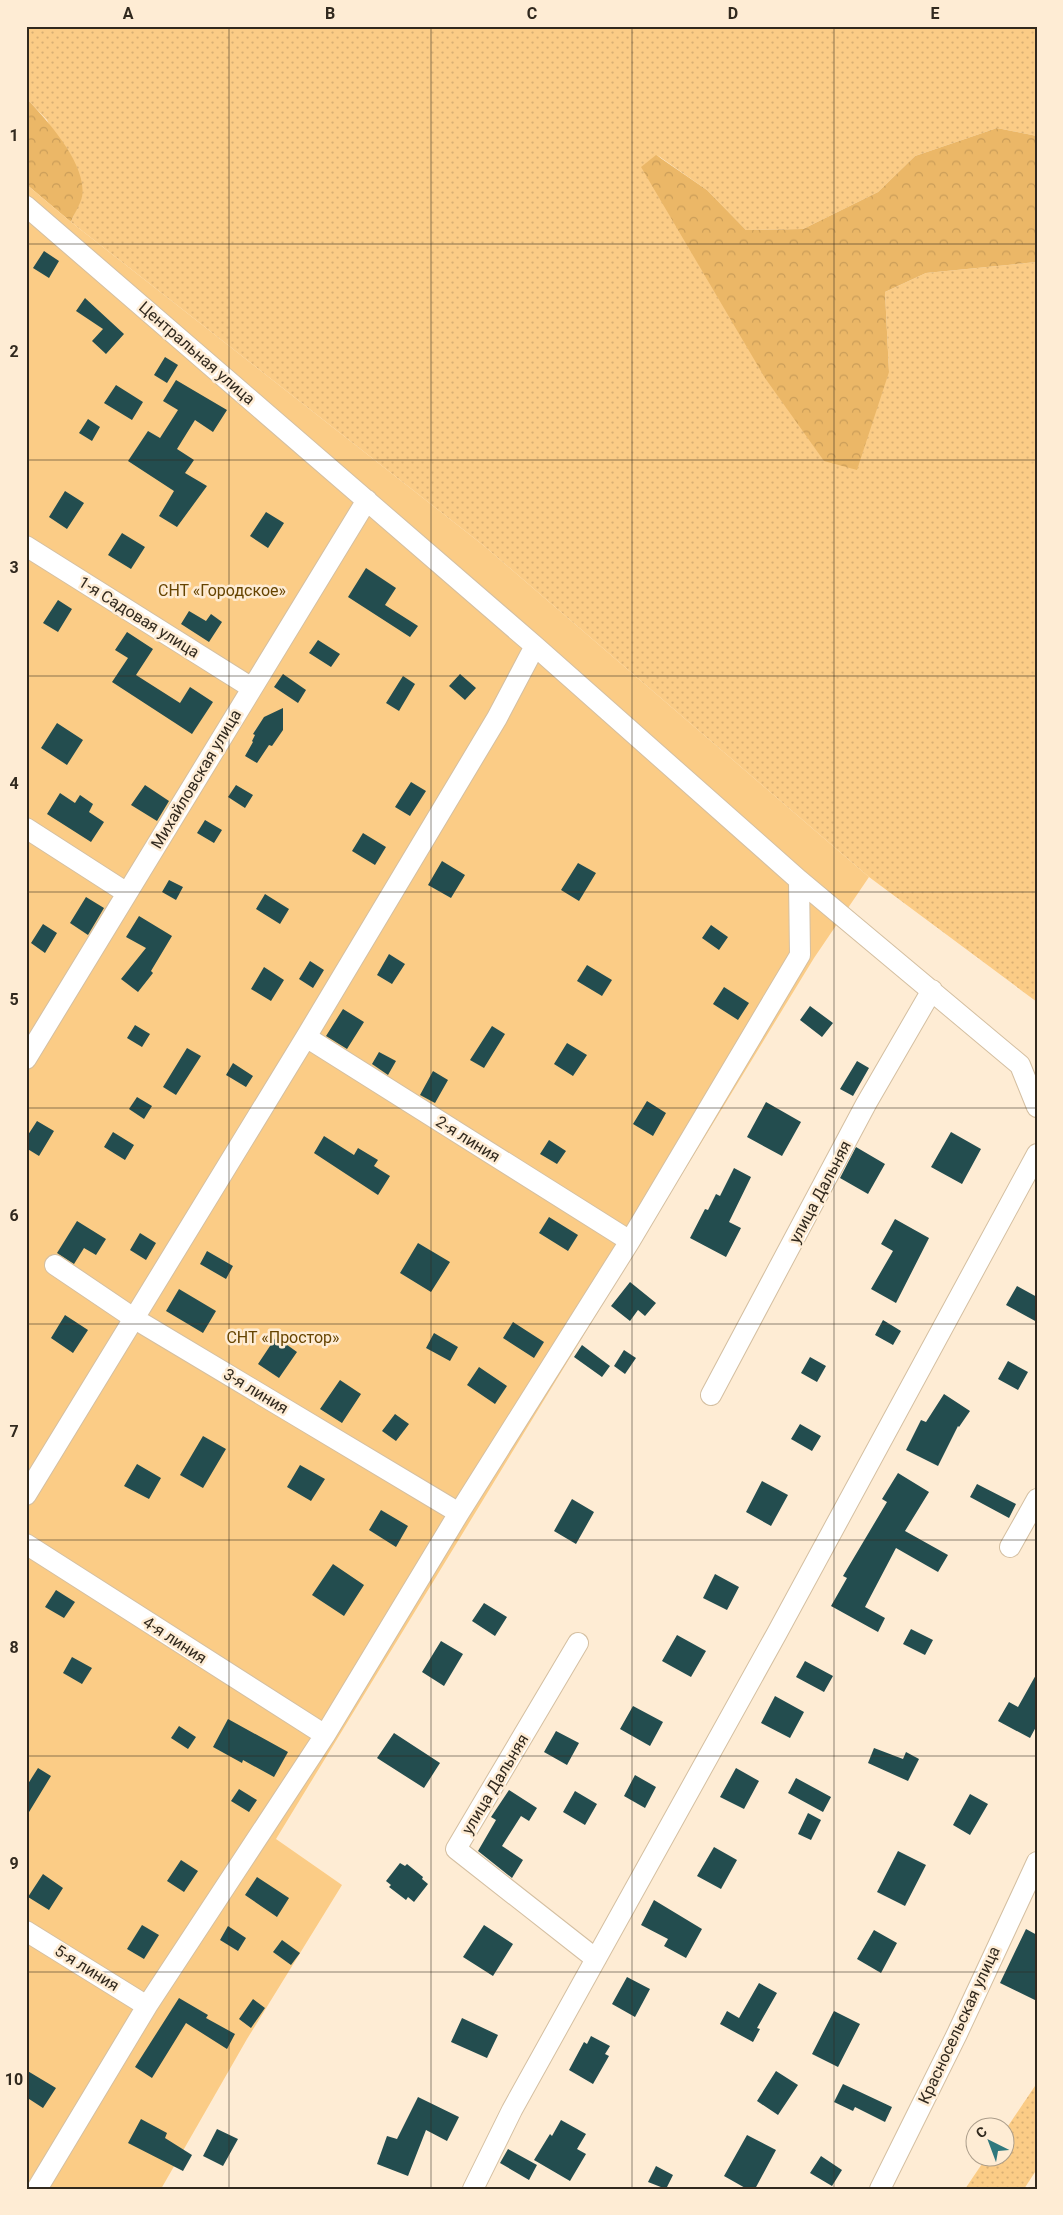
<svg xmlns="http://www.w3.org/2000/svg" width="1063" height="2215" font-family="Roboto,sans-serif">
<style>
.grass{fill:url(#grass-dots)}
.forest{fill:url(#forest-crowns)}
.garden{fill:#fbcc86}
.building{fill:#234d4f}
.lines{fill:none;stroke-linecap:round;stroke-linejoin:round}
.minor-casing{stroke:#d4bfa1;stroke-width:22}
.minor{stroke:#fff;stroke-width:20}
.grid{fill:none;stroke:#31291e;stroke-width:1;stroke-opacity:0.55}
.labels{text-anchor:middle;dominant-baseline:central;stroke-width:5;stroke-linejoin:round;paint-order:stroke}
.street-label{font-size:16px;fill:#31291e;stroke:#feecd4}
.park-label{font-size:16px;fill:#640;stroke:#feecd4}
.neatline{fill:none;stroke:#31291e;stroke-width:2}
.grid-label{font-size:16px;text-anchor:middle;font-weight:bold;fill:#31291e}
</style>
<defs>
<pattern id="grass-dots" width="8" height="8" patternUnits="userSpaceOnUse" patternTransform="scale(1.25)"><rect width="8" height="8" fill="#fbcc86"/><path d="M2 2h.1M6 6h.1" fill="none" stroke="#d8af73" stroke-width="1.8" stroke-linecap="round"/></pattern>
<pattern id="forest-crowns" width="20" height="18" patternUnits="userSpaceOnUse" patternTransform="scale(1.25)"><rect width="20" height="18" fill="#ebb767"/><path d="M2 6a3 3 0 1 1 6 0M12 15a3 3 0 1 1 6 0" fill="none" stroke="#ca9d59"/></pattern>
</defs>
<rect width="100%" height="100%" fill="#feecd4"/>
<!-- grass -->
<path class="grass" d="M26 26H1037V136L997 128 915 156 878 192 803 229 746 230 707 190 657 155 889 372 885 292 926 273 1037 262V1002L869 877 483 545 71 222 82 196 47 120 26 98Z
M1037 2083V2169L1024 2189H965L986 2158H1006V2129Z"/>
<!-- forest -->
<path class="forest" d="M26 98C47 120 88 165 82 197 80 205 74 214 71 222L26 184Z
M997 128 1037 136V262L926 273 885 292 889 372 857 470 824 461 765 378 641 167 656 155 707 190 746 230 803 229 878 192 915 156Z"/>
<!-- garden -->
<path class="garden" d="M26 184 71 222 483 545 869 877 814 958 276 1839 342 1885 247 2039 161 2189H26Z"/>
<!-- building -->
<path class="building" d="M44 251 59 261 49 278 33 268Z
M85 298 124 334 106 354 92 341 103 329 76 311Z
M165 357 178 365 167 383 154 375Z
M176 380 227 410 213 432 195 420 177 449 194 460 185 473 207 486 177 527 159 516 174 491 128 461 148 431 160 438 178 410 163 401Z
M116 385 143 402 132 420 104 403Z
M88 419 100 427 92 441 79 433Z
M65 491 84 503 67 529 49 517Z
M266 512 284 523 268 548 250 536Z
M122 533 145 547 131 569 108 555Z
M366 568 396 588 385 605 418 626 410 637 348 597Z
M58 600 72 609 58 632 43 623Z
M189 611 206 621 211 614 222 622 209 642 181 624Z
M127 632 153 649 136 675 180 703 190 687 213 702 192 734 112 682 128 658 115 650Z
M318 640 340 654 331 667 309 653Z
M283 674 306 690 298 703 274 687Z
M460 674 476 688 465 700 449 686Z
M403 676 415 684 399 711 386 703Z
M283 708V730L272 746 269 745 257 763 245 756 253 742 252 741 255 735 253 734 264 717Z
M57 723 83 740 67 765 41 748Z
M411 782 426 791 410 816 395 807Z
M145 785 169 801 157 821 131 805Z
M236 785 253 795 245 808 228 797Z
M60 793 75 803 80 795 93 804 89 812 104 822 91 842 47 814Z
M205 820 222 830 214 843 197 833Z
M363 833 386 847 375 865 352 851Z
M442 861 465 875 451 898 428 885Z
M578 863 596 873 579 901 561 890Z
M169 880 183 887 176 900 162 892Z
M265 894 289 909 280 924 256 909Z
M86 897 104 908 88 935 70 923Z
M139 916 172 936 151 971 153 973 138 992 121 979 146 948 126 937Z
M43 924 57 933 45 953 31 943Z
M711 925 728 937 719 950 702 938Z
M389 954 405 964 392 984 377 975Z
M310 961 324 970 313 988 299 979Z
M587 965 612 980 602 996 577 981Z
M264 967 284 980 271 1001 251 989Z
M724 987 749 1003 738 1020 713 1004Z
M810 1006 833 1023 822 1037 800 1020Z
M343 1009 364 1022 347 1049 326 1036Z
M135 1025 150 1034 142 1047 127 1038Z
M492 1026 505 1034 484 1068 470 1060Z
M567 1043 587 1055 573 1076 554 1064Z
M187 1048 201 1056 176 1095 163 1087Z
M379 1052 396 1061 388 1075 372 1064Z
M857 1061 869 1068 853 1096 840 1089Z
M233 1063 253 1076 246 1087 226 1075Z
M433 1071 448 1080 435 1103 420 1095Z
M137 1097 152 1106 144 1119 129 1109Z
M647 1101 666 1113 653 1136 633 1124Z
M766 1102 801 1122 782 1156 747 1137Z
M37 1121 54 1131 39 1156 26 1148V1138Z
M113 1132 134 1145 125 1160 104 1147Z
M951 1132 981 1149 962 1184 931 1167Z
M324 1136 354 1155 358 1148 378 1160 374 1166 390 1176 378 1195 314 1153Z
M549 1140 566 1151 557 1164 540 1154Z
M856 1147 885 1164 868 1194 840 1178Z
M734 1168 751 1177 729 1222 741 1228 726 1257 690 1238 705 1209 708 1210 716 1194 720 1196Z
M549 1217 578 1235 568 1251 539 1233Z
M895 1219 929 1238 896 1303 871 1289 893 1251 881 1244Z
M77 1221 106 1239 96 1255 84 1248 74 1264 57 1253Z
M140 1233 156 1243 146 1260 130 1250Z
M418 1243 450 1262 431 1292 400 1273Z
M207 1251 233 1266 226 1279 200 1264Z
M630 1282 656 1303 645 1316 638 1310 630 1321 611 1306Z
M1017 1286 1037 1297V1322L1006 1305Z
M179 1289 216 1311 203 1333 166 1311Z
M65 1315 88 1330 73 1353 51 1338Z
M883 1320 901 1331 893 1345 875 1335Z
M513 1322 544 1342 534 1358 503 1338Z
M434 1333 458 1347 450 1361 426 1348Z
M276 1337 297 1352 279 1378 258 1364Z
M582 1345 610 1366 602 1377 574 1357Z
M624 1350 636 1358 625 1374 614 1366Z
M810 1357 826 1366 817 1382 801 1373Z
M1008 1361 1028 1372 1018 1390 998 1379Z
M479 1367 507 1386 495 1404 467 1385Z
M340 1380 361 1394 342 1423 320 1409Z
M944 1394 970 1411 959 1427 958 1426 938 1466 906 1450 921 1420 926 1422Z
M395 1414 409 1424 396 1441 382 1431Z
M800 1424 821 1436 812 1451 791 1439Z
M203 1436 226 1449 203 1488 180 1475Z
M137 1464 161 1478 149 1499 124 1486Z
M300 1465 325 1479 311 1501 287 1487Z
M898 1473 929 1492 905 1531 948 1555 938 1572 896 1548 865 1607 885 1618 878 1632 831 1606 847 1578 843 1576 887 1502 882 1499Z
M762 1481 788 1495 771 1526 746 1512Z
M977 1484 1016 1504 1009 1518 970 1497Z
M572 1499 594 1512 576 1544 554 1531Z
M381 1510 408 1526 396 1547 369 1530Z
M333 1564 364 1585 344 1616 312 1595Z
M715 1574 739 1587 727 1610 703 1598Z
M56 1590 75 1602 64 1618 45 1607Z
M484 1603 507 1617 495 1636 472 1621Z
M911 1629 933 1640 925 1655 903 1644Z
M677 1635 706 1651 691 1677 662 1661Z
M441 1641 463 1654 444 1686 422 1672Z
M72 1657 92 1668 82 1684 63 1673Z
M805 1661 833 1676 824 1692 796 1677Z
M1037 1673V1725L1030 1738 998 1721 1009 1702 1018 1707Z
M775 1696 804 1712 790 1738 761 1723Z
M633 1706 663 1722 650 1746 620 1729Z
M228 1719 288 1752 274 1777 243 1760 242 1763 213 1747Z
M179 1726 196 1737 188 1749 171 1738Z
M556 1731 579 1743 567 1765 544 1752Z
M394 1733 440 1763 424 1788 377 1758Z
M874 1748 903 1759 906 1752 919 1759 908 1781 868 1763Z
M38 1768 51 1776 26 1817V1787Z
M736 1768 759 1781 744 1809 720 1797Z
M635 1775 656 1787 645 1808 624 1796Z
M796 1778 831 1797 823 1812 788 1793Z
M239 1789 257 1800 249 1812 231 1801Z
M509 1790 537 1808 529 1821 521 1816 502 1846 523 1860 512 1878 478 1851 496 1820 491 1817Z
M575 1791 597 1804 585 1825 563 1812Z
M970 1794 988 1804 970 1835 953 1825Z
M808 1813 821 1820 811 1840 798 1834Z
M714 1847 737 1860 721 1889 697 1876Z
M898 1851 926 1865 905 1906 877 1892Z
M181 1860 198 1871 184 1892 167 1881Z
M400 1863 405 1866 407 1864 423 1877 422 1879 428 1884 414 1902 408 1897 406 1900 389 1887 391 1885 386 1881Z
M43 1874 63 1888 49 1910 28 1897Z
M257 1877 289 1898 277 1917 245 1895Z
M654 1900 702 1929 686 1958 664 1946 668 1939 641 1925Z
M142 1925 159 1935 144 1959 127 1949Z
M484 1925 513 1944 493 1976 463 1957Z
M228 1926 246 1938 238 1951 220 1940Z
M1026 1929 1037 1935V2001L1000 1983Z
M874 1930 897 1943 881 1973 857 1959Z
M282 1940 300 1953 291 1965 273 1952Z
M627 1977 650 1989 635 2017 612 2004Z
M759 1983 777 1993 757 2028 760 2029 753 2042 720 2024 727 2011 739 2018Z
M179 1998 208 2015 206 2018 235 2034 227 2049 186 2023 152 2078 135 2067Z
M253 1999 265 2008 251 2028 239 2019Z
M834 2011 860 2024 838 2067 812 2054Z
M462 2018 498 2035 487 2058 451 2042Z
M591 2036 610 2046 605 2054 609 2056 593 2084 569 2070 584 2042 587 2044Z
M26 2070 56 2088 43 2108 26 2097Z
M776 2071 798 2085 778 2115 757 2101Z
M843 2084 892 2107 885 2122 855 2107 853 2111 834 2102Z
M418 2097 459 2117 447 2141 426 2130 408 2176 377 2164 387 2136 397 2139Z
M141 2119 167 2133 165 2138 192 2155 183 2171 128 2143Z
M561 2120 586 2134 577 2149 586 2154 570 2181 534 2160 550 2134 552 2136Z
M217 2129 238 2139 223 2166 203 2156Z
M747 2135 776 2150 755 2189H747L724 2176Z
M508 2149 537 2165 529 2180 500 2163Z
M821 2156 842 2170 832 2186 810 2173Z
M656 2166 673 2175 666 2189 648 2182Z"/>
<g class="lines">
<defs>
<path id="minor" d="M26 206 535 646 799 880 1020 1065 1037 1107
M26 546 252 688
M26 828 127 893
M306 1037 630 1241
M26 1059 367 500
M55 1265 135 1319 459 1513
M711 1395 866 1104 932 990
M26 1495 306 1037 497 718 535 646
M26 1544 325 1735
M1010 1547 1037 1499
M578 1643 456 1849 596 1959
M26 1931 147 2006
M37 2189 147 2006 325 1735 459 1513 630 1241 800 955 799 880
M473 2189 512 2110 777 1633 1037 1154
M880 2189 957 2034 1037 1862"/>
</defs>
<!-- minor casing -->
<use href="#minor" class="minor-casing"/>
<!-- minor -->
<use href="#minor" class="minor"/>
</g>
<!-- grid -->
<path class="grid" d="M229 26V2189M431 26V2189M632 26V2189M834 26V2189M26 244H1037M26 460H1037M26 676H1037M26 892H1037M26 1108H1037M26 1324H1037M26 1540H1037M26 1756H1037M26 1972H1037"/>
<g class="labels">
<!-- street labels -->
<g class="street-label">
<text transform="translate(197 353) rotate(41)">Центральная улица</text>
<text transform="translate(139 617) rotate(32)">1-я Садовая улица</text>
<text transform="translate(196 779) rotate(-59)">Михайловская улица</text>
<text transform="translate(468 1139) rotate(32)">2-я линия</text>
<text transform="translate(820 1192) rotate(-62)">улица Дальняя</text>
<text transform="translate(256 1391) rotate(31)">3-я линия</text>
<text transform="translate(175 1640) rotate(33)">4-я линия</text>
<text transform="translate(495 1784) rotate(-59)">улица Дальняя</text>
<text transform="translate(87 1968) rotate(32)">5-я линия</text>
<text transform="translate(959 2025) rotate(-65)">Красносельская улица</text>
</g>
<!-- park labels -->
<g class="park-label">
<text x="222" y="590">СНТ «Городское»</text>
<text x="283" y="1337">СНТ «Простор»</text>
</g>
</g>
<!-- border -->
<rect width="1063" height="2215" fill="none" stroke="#feecd4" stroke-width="55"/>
<!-- north arrow -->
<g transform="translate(990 2142) rotate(318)"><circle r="24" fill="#feecd4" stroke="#ac9e8b"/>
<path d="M0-4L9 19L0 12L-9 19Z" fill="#2f787d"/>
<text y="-8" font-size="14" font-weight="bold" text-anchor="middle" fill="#31291e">С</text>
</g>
<rect x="28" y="28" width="1008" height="2160" class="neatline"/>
<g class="grid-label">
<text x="128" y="19">A</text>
<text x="330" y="19">B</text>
<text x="532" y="19">C</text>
<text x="733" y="19">D</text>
<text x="935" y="19">E</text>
<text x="14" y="141">1</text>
<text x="14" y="357">2</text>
<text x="14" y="573">3</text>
<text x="14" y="789">4</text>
<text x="14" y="1005">5</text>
<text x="14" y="1221">6</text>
<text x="14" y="1437">7</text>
<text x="14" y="1653">8</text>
<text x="14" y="1869">9</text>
<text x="14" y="2085">10</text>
</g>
</svg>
